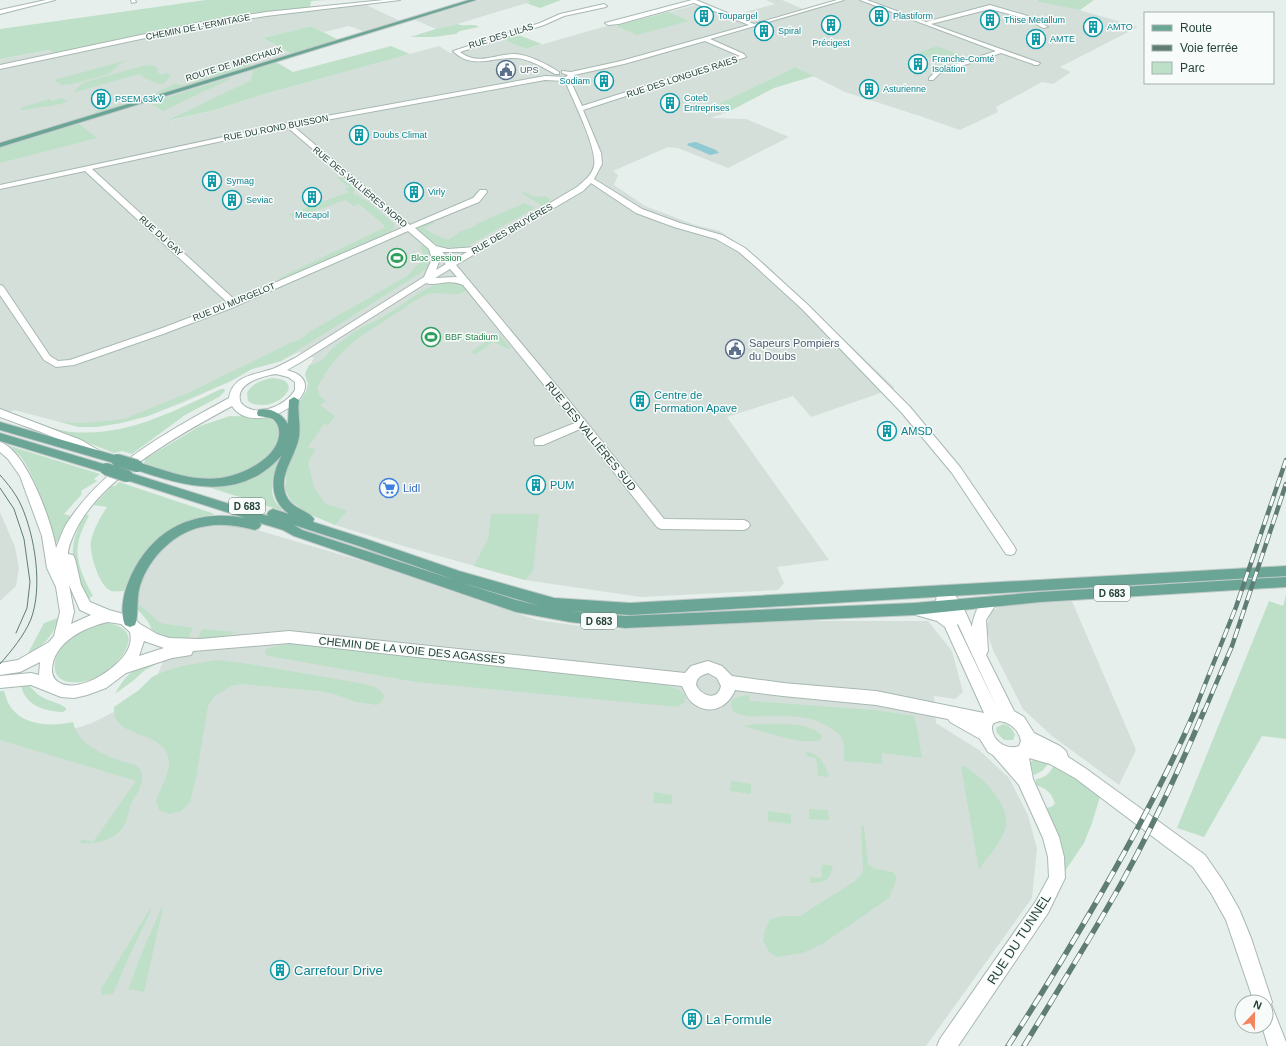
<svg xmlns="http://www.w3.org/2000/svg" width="1286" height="1046" font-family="Helvetica,sans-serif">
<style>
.built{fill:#d4dfda}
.green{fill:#bfe0c8}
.water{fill:#8ec9d4}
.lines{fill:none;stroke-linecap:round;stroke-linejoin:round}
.minor-casing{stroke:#a8b8b2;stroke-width:2}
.major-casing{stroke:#c2cac8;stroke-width:2}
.minor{fill:#fff;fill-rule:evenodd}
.major{fill:#6aa596;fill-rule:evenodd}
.tram{stroke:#5f7d75;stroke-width:1}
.rail-far1-casing{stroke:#5f7d75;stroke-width:4.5}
.rail-casing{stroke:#5f7d75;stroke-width:5.5}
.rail-far1{stroke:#f7fbf9;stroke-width:3;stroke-dasharray:10;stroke-linecap:butt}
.rail{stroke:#f7fbf9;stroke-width:4;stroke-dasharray:12;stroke-linecap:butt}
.major-bridge-casing{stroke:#c2cac8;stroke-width:14;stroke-linecap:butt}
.major-bridge{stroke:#6aa596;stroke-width:12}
.labels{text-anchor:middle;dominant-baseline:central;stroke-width:3;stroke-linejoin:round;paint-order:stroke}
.far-culture-label{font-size:9px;fill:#0d838f;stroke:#f7fbf9;text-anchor:start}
.far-street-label{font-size:9px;fill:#24423a;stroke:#f7fbf9}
.far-service-label{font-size:9px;fill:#4e5e75;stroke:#f7fbf9;text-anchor:start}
.far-leisure-label{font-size:9px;fill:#27864d;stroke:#f7fbf9;text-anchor:start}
.shield{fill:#f7fbf9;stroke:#637a73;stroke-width:1}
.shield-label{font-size:10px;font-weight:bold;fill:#24423a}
.service-label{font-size:11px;fill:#4e5e75;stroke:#f7fbf9;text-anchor:start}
.culture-label{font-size:11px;fill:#0d838f;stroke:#f7fbf9;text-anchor:start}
.street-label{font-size:11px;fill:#24423a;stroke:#f7fbf9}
.shop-label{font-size:11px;fill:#366cbe;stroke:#f7fbf9;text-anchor:start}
.near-street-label{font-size:13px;fill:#24423a;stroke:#f7fbf9}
.near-culture-label{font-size:13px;fill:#0d838f;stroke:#f7fbf9;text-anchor:start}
</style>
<rect width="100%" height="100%" fill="#e6efeb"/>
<!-- built -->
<path class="built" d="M480 0H525L530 2 457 24 436 29 415 20Z
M766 0H782L803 9 836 0H1033L1062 5 1138 27 1060 67 1071 72 1053 84 1042 82 996 107 998 112 960 130 920 116 845 92 795 67 714 106 728 112 710 118 746 119 789 137 728 168 678 148 668 147 613 171 618 175 614 185 645 206 695 225 720 231 736 242 765 264 895 388 811 417 793 396 727 417 829 560 777 567 784 583 778 590 641 597 525 580 403 546 335 525 307 513 291 501 285 489 298 404 306 392 308 384 305 374 314 358 299 352 281 361 252 369 231 381 182 403 148 416 121 423 96 427H79L14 410 3 416H0V59L205 23 360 2 400 21 366 32 349 26 324 32 311 26 263 38 295 57 253 69 251 80 169 121 215 110 261 95 439 46 450 53 499 38 526 49 603 27 612 25 616 26 703 3 733 15 775 4Z
M0 512 15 547 19 568 16 586 0 601Z
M240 525 369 563 537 620 609 630 762 621H928L952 651 963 692 955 699 934 696 936 723 979 750 1009 778 1028 815 1037 849 1032 898 926 1046H0V696L13 719 64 732 92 723 118 710 157 676 172 640 137 607 139 590 147 570 159 550 178 534 196 527Z
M1071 599 1136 750 1119 785 1052 736 1023 709 993 650 986 629 991 611 1006 604Z"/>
<!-- green -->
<path class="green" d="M206 0H326L311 1 310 8 205 23 55 55 50 50 0 59V29Z
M525 0H561L540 8 526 3 530 2Z
M1094 0 1080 10 1035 1 1038 0Z
M668 12 689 21 637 35 616 26Z
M457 24C464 27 473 23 479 27L460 31 456 34 434 37H410L436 29Z
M311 26 339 40 291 54 263 38Z
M516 34 542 44 526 49 499 38Z
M391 46 410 54 261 95 215 110 167 121 251 80 253 69 276 62 293 72Z
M937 46 970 59 949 65 918 53Z
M246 56 251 59 249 67 93 114 97 111 153 94 175 84 184 85 215 75 218 72 238 65 244 57Z
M131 59 121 63 109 74 72 84 62 85 54 80Z
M153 65 159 70 157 72 162 75 167 73 171 76 163 84C158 85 144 78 139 74L73 93 81 84 85 82 142 66Z
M795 67 814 76 774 88 728 112 714 106Z
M228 78 230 79 163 111 150 103Z
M62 98 67 101 62 104 16 111 22 110 20 108 49 99 52 101Z
M79 124 97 138 0 163V148Z
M341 177 355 189 353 193 370 203 394 224V228L387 234 287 278 277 279 384 228V225L359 204 354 206 345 200 294 219 289 214 349 192 345 189 349 187 337 178Z
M525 192 535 197 545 196 551 200 542 206 522 193Z
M524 203 535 208 464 248 441 247 416 230 419 226 433 222 435 223 424 228 433 234 448 240 461 231 478 225 476 224Z
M424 245C432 253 434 261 425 270L281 361 252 369 231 381 148 416 121 423 96 427H79L60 422 85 423 124 419 190 392 292 342C300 341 304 337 309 332L407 276 422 260 424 255 420 247Z
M447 281 461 283 467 290C458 299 442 290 429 294 419 297 409 305 400 311 362 335 339 347 317 388L320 396 326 401 320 405 335 416 328 425 324 424 308 447 316 449 308 462 314 487 325 503 347 511 335 525 307 513 291 501 285 489 287 466 298 404 306 392 308 384 305 374 309 365C324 362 323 358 333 348 338 343 345 339 350 335 360 327 372 323 383 317 404 304 423 287 447 281Z
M498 333 511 348 508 349 493 342 475 355 471 352Z
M273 378C311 381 271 417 248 401L247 393C252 383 262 380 273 378Z
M221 389H224L225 391 219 397 185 415 132 454 122 451 114 453 25 418C40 423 57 431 72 432 126 437 174 411 221 389Z
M230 416C240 417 264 415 272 420 278 423 281 429 279 435 278 439 278 444 277 447 267 466 232 478 212 479 189 481 166 471 144 463L145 459 200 426Z
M10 446 100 474 94 479 97 481 81 491 82 494 64 514 71 516 58 541 55 543C51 522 34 474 21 457 18 453 13 450 10 446Z
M283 454C277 467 268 484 274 499 276 504 281 507 283 511L205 486 213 487Z
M119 482 215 514C161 527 147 543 124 591 120 591 115 592 111 591 99 586 89 553 91 541 94 528 100 518 107 507L94 505 112 486H115Z
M491 514H539L533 571 525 580 474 566 488 539Z
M86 515H89C85 524 79 535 78 545 75 562 85 581 93 596L87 599C72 567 65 546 86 515Z
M1286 595V739L1262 736 1204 837 1177 828 1269 601 1283 606Z
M135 604 141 606 160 623 193 628 187 641 167 638 152 632C149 617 139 615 135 604Z
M58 618C54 637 41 647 26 657L44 623Z
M107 623C156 630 110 679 81 682 45 686 50 655 71 637 81 629 94 624 107 623Z
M202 629 236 632 220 639 197 640Z
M296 644 579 673 664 684 680 690 686 697 684 703 677 707 416 682 268 656 265 653 266 649 281 645Z
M168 658 145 670 134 680 115 694C130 667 140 666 168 658Z
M217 660 249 664 365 684C374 687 380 688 384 696L382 702 377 705 356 702 334 694 318 691 241 684 231 686 215 696 208 706 196 778 190 802 181 811 169 814 159 810 156 801C160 789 169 775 169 762 168 728 111 741 114 707L139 690 152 677 165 671 182 666Z
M27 685C33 688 36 694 42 697 51 702 58 702 66 708V710L63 712C44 711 26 706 21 686Z
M0 691H4C6 696 7 702 10 706 23 726 52 727 73 722 78 744 102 754 121 761 126 763 134 763 138 767 141 770 143 774 142 778 142 788 135 796 131 804 127 815 128 825 117 834 106 842 94 844 80 843L82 839 93 842 136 781 0 740Z
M749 695 750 701 875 710 914 716 918 733 922 758 882 753V764L844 761C844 754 845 745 842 739 839 733 834 731 829 727 812 716 789 715 769 716 760 716 748 718 739 714 732 712 730 706 732 700L737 697Z
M756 724C774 724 810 721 822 736L820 740C803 746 762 731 744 726Z
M1003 724C1009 725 1013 729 1015 735L1013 740H1004L997 733 996 728Z
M806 752C821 754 823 763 829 775L828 777 818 776 816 758 806 756Z
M1033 760H1039L1049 763 1042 771 1034 775 1030 763Z
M1054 764 1070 773 1100 797 1092 823 1084 843 1065 871 1045 808 1051 807 1055 804C1052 793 1047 789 1036 785V779C1045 778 1051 773 1054 764Z
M964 766C981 776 1011 804 1006 827 1003 840 987 858 979 870L961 767Z
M731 781 751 784V794L730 791Z
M654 792 672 795V804L653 803Z
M809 809 828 810 829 820 809 819Z
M768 811 791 814V824L768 821Z
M861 826H864L868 864 876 869 893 872 897 878 889 898 824 943 803 953 777 957 769 952 763 940 765 930 770 919 782 916H800L855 881 863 872Z
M823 864 833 866C829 881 825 883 810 883V877L822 878 821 868Z
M151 907 150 913 127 961 113 994 102 995 101 989Z
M163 908 144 992 128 989 145 945 161 909Z"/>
<!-- water -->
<path class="water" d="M696 142 716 150 719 153 710 155 687 145 689 143Z"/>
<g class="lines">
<defs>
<path id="minor" d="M46 0H55L0 14V10Z
M131 0H135L136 2 132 3Z
M384 0H400L266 16 197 27 0 69V65L197 23 266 12Z
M692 0H696L754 24 837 0H844L710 39 744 54 746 57 583 110 601 153 602 164 594 179 642 209 680 223 722 235 745 248 761 262 808 305 910 407 960 467 1014 546 1016 550 1014 554 1010 555 1006 554 952 473 902 413 802 309 755 266 739 252 716 239 674 227 636 213 591 183 583 191 456 265 566 397 664 519 744 520 748 522 750 525 748 528 744 530 661 529 657 527 580 429 543 445H535L534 442 535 439 575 423 463 285C447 278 435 287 426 283L301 362 287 370C342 385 256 443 232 406 180 434 98 479 74 534 71 541 68 547 68 554L73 555 75 559 81 585 90 602 109 610 131 616 140 624 157 634 169 638 200 639 289 631 685 673 691 666 708 661 722 666 732 676 783 683 876 691 984 713 945 627 937 621 909 613 907 609 909 605 914 603 937 610C934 604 938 597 936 592L937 588C954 582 967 615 972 627 973 616 982 592 996 597L998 601 986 620 988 651 986 655 1014 711 1024 717 1034 733 1060 746 1066 751 1068 757 1085 768 1205 855 1223 881 1239 909 1251 938 1272 1002 1271 1004 1286 1042V1046H1268L1262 1026H1266V1002H1254L1226 920 1211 893 1193 867 1075 778 1050 764 1029 758 1033 779 1059 837 1064 857 1065 878 1048 913 958 1046H937L940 1039 1036 901 1049 877 1048 857 1043 838 1019 785 993 755 988 752 980 739 950 722 948 719 876 705 783 696 735 690C728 707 711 716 694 704 688 700 685 692 682 686L289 643 193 651 191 655 172 658 126 673 106 688 87 695 74 698 61 697 31 685 0 688V676L31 673 39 675 40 662 20 672 0 675V663L18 660 49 642 54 636 60 612 56 587 47 568 42 536 20 476 8 459 0 452V442C26 450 52 522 56 548 60 539 63 528 69 520 107 464 170 430 229 398 233 374 257 375 275 368 282 365 288 361 295 358L424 277 432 259 429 249 408 231 229 309 163 334 74 365 56 367 44 360 0 295V285L3 286 50 356 58 361 70 360 157 330 228 303 85 171 0 189V185L288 123 545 76 566 77 568 75 562 73V71L571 72 621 61 749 25 694 3 619 24 608 25 605 23ZM705 41 740 56 582 106 570 80 573 78 574 75 624 64ZM545 80 564 81 566 83C573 100 598 150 594 166 592 175 584 181 577 187L476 247 448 249 436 246 415 228 479 202 487 192 486 190H480L473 198 410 225 293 126ZM287 127 404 227 235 300 92 169ZM442 252H467L452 261ZM440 259 446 264 436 270ZM450 269 457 277 435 278ZM276 374 288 377 295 382V390C286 406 255 419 241 403 233 384 262 376 276 374ZM69 585 80 610 91 615 71 624 74 612ZM108 622 121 624 130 632C131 637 131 642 129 647 122 666 83 692 62 684 55 681 52 677 52 670 53 642 85 627 108 622ZM958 624 997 708 957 625ZM144 641 164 648 139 656ZM708 673 717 678 721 686C718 701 702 697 696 685 697 677 700 676 708 673ZM1000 721C1011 723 1019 730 1021 741L1019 746C1006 751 991 740 992 726L994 723Z
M860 0H867L926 22 990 5 1031 17 1048 27 1043 28 1027 19 990 9 931 24 1040 63 1038 65H1034L1033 64 1001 53 940 73 933 80H929V78L936 71 996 51Z
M604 4 607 6 606 7 564 16 544 25 460 52C478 66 495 54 515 54 529 55 547 64 559 72V74H555C544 68 528 58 515 58 492 57 472 70 453 51L540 23 560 14Z
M0 409 81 440 98 450 100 453 98 456C89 458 81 449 73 446 50 434 24 426 0 417Z"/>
<path id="major" d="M469 0H476L0 147V143Z
M294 397 299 400C297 412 301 425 299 437 296 457 275 478 288 499 294 509 309 511 314 519L313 522 366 539 459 571 554 598 630 603 1286 566V576L630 615 569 611 625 616 914 603 1040 592 1286 577V587L1040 602 914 615 625 628 570 622 516 612 294 536 283 530 260 523 261 525 259 528 255 530C239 526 223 523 207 526 176 530 149 557 140 586 136 598 139 617 135 625L130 627 125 625C120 613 123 595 128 583 148 532 191 508 245 518L123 479 121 476 123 473 127 472 268 516 267 514 269 511 273 509 289 514C268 499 271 475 282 455 239 504 185 486 133 469L131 466 133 463 137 462C165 470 191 482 221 478 242 475 276 459 279 436 280 429 278 423 273 419 269 417 263 417 258 416L257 413 258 410C271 407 282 414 288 424L289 400ZM294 525 359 546 455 580 302 530ZM459 582 540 606 516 600Z
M0 422 121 457 123 460 121 463 117 464 0 430Z
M0 433 110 466 112 469 110 472 106 473 0 441Z"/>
</defs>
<!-- minor casing -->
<use href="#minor" class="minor-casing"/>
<!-- major casing -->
<use href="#major" class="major-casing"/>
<!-- minor -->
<use href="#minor" class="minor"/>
<!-- major -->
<use href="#major" class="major"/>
<!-- tram -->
<path class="tram" d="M0 475C8 484 16 494 21 505 35 536 43 587 31 619 24 636 12 650 0 664
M0 488 14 509 24 539 30 582 27 608 16 633"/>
<defs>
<path id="rail-far1" d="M1194 712 1236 607 1286 460
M1204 712 1232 646 1286 484"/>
<path id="rail" d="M1008 1046C1037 1002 1064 957 1091 911 1129 846 1165 780 1195 711
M1024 1046C1057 992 1090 939 1121 884 1152 828 1179 770 1204 711"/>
</defs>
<!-- rail-far1 casing -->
<use href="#rail-far1" class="rail-far1-casing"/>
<!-- rail casing -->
<use href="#rail" class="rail-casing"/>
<!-- rail-far1 -->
<use href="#rail-far1" class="rail-far1"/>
<!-- rail -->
<use href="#rail" class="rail"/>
<defs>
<path id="major-bridge" d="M117 460 137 466
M106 469 127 476"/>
</defs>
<!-- major-bridge casing -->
<use href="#major-bridge" class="major-bridge-casing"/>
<!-- major-bridge -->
<use href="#major-bridge" class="major-bridge"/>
</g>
<!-- icons -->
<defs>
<symbol id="building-ring" viewBox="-11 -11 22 22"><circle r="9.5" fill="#f7fbf9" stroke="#0f9aa8" stroke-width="1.5"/><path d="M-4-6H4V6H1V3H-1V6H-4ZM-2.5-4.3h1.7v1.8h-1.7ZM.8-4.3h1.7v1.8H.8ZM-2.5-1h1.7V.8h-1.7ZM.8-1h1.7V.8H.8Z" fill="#0f9aa8"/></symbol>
<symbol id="civic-ring" viewBox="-11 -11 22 22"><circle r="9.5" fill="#f7fbf9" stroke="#5c6f8a" stroke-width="1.5"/><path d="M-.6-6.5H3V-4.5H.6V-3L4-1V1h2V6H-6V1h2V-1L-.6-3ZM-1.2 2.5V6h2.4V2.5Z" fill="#5c6f8a"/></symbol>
<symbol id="stadium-ring" viewBox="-11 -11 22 22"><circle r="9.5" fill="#f7fbf9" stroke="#2e9e5b" stroke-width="1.5"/><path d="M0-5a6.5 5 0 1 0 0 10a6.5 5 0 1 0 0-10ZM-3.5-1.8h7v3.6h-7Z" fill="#2e9e5b"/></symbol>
<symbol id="supermarket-ring" viewBox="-11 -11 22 22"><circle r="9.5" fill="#f7fbf9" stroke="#3f7fe0" stroke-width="1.5"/><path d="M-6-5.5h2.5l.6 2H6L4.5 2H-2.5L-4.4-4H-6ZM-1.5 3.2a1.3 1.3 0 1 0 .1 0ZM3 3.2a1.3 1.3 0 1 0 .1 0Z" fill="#3f7fe0"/></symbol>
</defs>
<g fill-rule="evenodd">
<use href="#building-ring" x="693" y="5" width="22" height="22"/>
<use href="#building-ring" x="868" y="5" width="22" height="22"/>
<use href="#building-ring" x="979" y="9" width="22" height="22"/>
<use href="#building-ring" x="820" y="14" width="22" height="22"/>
<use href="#building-ring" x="1082" y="16" width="22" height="22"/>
<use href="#building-ring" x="753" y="20" width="22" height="22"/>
<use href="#building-ring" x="1025" y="28" width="22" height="22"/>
<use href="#building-ring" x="907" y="53" width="22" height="22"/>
<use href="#civic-ring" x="495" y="59" width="22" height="22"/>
<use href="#building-ring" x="593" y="70" width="22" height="22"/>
<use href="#building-ring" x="858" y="78" width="22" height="22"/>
<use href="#building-ring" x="90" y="88" width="22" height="22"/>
<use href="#building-ring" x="659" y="92" width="22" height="22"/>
<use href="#building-ring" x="348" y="124" width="22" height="22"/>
<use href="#building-ring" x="201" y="170" width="22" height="22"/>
<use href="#building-ring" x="403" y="181" width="22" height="22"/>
<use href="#building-ring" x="301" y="186" width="22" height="22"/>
<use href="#building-ring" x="221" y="189" width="22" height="22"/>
<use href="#stadium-ring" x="386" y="247" width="22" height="22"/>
<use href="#stadium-ring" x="420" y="326" width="22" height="22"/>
<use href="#civic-ring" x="724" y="338" width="22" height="22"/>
<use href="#building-ring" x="629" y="390" width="22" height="22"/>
<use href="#building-ring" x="876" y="420" width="22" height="22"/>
<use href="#building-ring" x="525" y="474" width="22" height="22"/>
<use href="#supermarket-ring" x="378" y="477" width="22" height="22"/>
<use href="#building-ring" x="269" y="959" width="22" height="22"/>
<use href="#building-ring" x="681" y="1008" width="22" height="22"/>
</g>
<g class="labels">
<!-- far-culture labels -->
<g class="far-culture-label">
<text x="718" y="16">Toupargel</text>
<text x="893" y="16">Plastiform</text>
<text x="1004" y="20">Thise Metallum</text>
<text x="1107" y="27">AMTO</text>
<text x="778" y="31">Spiral</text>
<text x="1050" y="39">AMTE</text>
<text x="831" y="43" text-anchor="middle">Précigest</text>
<text x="932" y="59">Franche-Comté<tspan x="932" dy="10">Isolation</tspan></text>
<text x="590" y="81" text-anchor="end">Sodiam</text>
<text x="883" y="89">Asturienne</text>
<text x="684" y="98">Coteb<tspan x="684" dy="10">Entreprises</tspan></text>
<text x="115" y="99">PSEM 63kV</text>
<text x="373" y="135">Doubs Climat</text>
<text x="226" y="181">Symag</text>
<text x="428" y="192">Virly</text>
<text x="246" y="200">Seviac</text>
<text x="312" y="215" text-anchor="middle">Mecapol</text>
</g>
<!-- far-street labels -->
<g class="far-street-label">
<text transform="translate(198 27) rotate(-11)">CHEMIN DE L'ERMITAGE</text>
<text transform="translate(501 36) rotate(-17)">RUE DES LILAS</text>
<text transform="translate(234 64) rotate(-17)">ROUTE DE MARCHAUX</text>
<text transform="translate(682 77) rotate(-18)">RUE DES LONGUES RAIES</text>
<text transform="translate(276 128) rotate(-11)">RUE DU ROND BUISSON</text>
<text transform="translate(360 187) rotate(40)">RUE DES VALLIÈRES NORD</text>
<text transform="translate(512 229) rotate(-30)">RUE DES BRUYÈRES</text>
<text transform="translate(161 236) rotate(42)">RUE DU GAY</text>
<text transform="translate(234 302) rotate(-22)">RUE DU MURGELOT</text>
</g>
<!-- far-service labels -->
<g class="far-service-label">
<text x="520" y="70">UPS</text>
</g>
<!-- far-leisure labels -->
<g class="far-leisure-label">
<text x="411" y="258">Bloc session</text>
<text x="445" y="337">BBF Stadium</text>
</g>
<!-- shield labels -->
<g class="shield">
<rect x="229" y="498" width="36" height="16" rx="3"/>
<rect x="1094" y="585" width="36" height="16" rx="3"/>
<rect x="581" y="613" width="36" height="16" rx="3"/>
</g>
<g class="shield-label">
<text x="247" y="506">D 683</text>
<text x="1112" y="593">D 683</text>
<text x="599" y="621">D 683</text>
</g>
<!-- service labels -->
<g class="service-label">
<text x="749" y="343">Sapeurs Pompiers<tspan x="749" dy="13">du Doubs</tspan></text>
</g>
<!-- culture labels -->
<g class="culture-label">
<text x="654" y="395">Centre de<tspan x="654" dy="13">Formation Apave</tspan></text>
<text x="901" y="431">AMSD</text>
<text x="550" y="485">PUM</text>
</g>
<!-- street labels -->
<g class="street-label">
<text transform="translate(591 436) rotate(51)">RUE DES VALLIÈRES SUD</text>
<text transform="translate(412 650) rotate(6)">CHEMIN DE LA VOIE DES AGASSES</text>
</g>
<!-- shop labels -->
<g class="shop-label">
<text x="403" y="488">Lidl</text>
</g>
<!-- near-street labels -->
<g class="near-street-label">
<text transform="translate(1019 939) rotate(-57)">RUE DU TUNNEL</text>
</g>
<!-- near-culture labels -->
<g class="near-culture-label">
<text x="294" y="970">Carrefour Drive</text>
<text x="706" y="1019">La Formule</text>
</g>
</g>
<!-- legend -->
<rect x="1144" y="12" width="130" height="72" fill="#f7fbf9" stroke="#a3b1ad"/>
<rect x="1152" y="25" width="20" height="6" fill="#6aa596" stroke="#a3b1ad"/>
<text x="1180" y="32" font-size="12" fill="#24423a">Route</text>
<rect x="1152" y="45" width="20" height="6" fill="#5f7d75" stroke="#a3b1ad"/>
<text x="1180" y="52" font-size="12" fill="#24423a">Voie ferrée</text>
<rect x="1152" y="62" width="20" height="12" fill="#bfe0c8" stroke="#a3b1ad"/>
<text x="1180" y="72" font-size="12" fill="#24423a">Parc</text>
<!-- north arrow -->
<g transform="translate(1254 1014) rotate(22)"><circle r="19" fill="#f7fbf9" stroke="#a3b1ad"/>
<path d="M0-3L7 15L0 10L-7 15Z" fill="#f4845f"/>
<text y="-6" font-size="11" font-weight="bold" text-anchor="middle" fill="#24423a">N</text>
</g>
</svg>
